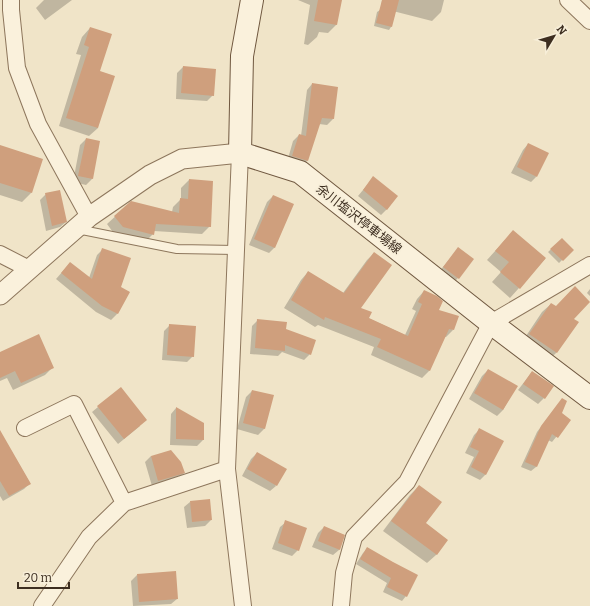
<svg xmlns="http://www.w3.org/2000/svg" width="590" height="606" font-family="Bitter,'Noto Sans JP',serif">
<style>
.shadow{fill:#0003}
.building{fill:#cf9f7d}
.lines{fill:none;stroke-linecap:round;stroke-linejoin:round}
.service-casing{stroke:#8d765c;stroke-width:10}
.minor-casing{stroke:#8d765c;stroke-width:18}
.tertiary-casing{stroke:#8d765c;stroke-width:21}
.secondary-casing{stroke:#6f573f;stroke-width:24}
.service{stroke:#faf1dc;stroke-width:8}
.minor{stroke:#faf1dc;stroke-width:16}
.tertiary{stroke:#faf1dc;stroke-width:19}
.secondary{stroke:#faf1dc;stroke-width:22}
.labels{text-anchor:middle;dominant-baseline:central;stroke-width:3;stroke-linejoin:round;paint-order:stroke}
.street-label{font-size:13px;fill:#3d2e20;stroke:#f7eed8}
</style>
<rect width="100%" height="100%" fill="#f0e4c8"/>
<!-- shadow -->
<path class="shadow" d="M44 0H72L45 20 36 8Z
M298 0H331L339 11 336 25 328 33 319 32 317 37 308 45 304 44 310 5Z
M382 0H444L441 12 432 21 381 8Z
M380 10 395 14 391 27 389 30 374 26 377 12Z
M90 28 98 128 89 136 59 126 81 55 76 54 82 37Z
M183 67 213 95 207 101 176 99 177 73Z
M312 84 333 119 327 125 319 124 307 161 301 167 287 162 293 141 299 135 301 136 307 90Z
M86 139 92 179 86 185 73 182 80 145Z
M528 144 536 177 531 182 511 173 523 150Z
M0 146 41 159 31 193 22 202 0 195Z
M373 178 387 209 381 215 358 196Z
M189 180 210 226 202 234 154 231 153 234 145 242 115 235 107 224 131 202 172 212 173 207 181 199V188Z
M46 194 66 222 60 227 46 231 40 200Z
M273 196 275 247 269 253 249 245 267 202Z
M562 239 572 250 559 263 548 252Z
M505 240 545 259 510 298 492 282 501 272 487 260Z
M103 249 120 288 129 292 117 314 111 320 96 312 56 279 70 263 89 278 97 255Z
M458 249V278L452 284 438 273Z
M374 253 360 309 368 318 405 335 416 311 412 309 417 299 424 291 453 330 446 337H444L429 371 422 378 371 355 374 347 318 325 315 327 284 308 301 280 308 272 343 293 367 260Z
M590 289V296L587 293Z
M551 304 572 319 556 353 548 361 522 342 542 312Z
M258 320 285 330 310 354 304 360 282 352 278 356 250 354 252 326Z
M170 325 193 356 187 362 162 360 164 331Z
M0 353 53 367 45 375 13 390 7 378 0 381Z
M488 370 516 387 503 410 497 416 469 399 482 376Z
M532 372 544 398 538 404 518 390Z
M252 391 272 396 264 429 258 435 237 429 246 397Z
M558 404 560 413 570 420 552 442 548 440 536 467 531 471 521 467 537 432Z
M98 407 140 426 118 444 92 412Z
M176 408 203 440 197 446 170 445 171 414Z
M480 429 486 474 480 480 466 473 474 457 465 453 474 435Z
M0 432 30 483 24 489 3 501 0 496Z
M257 453 276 486 270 491 242 476 251 459Z
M151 456 184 473 178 479 152 486 145 462Z
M419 486 425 523 447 540 436 555 427 563 383 531 410 495Z
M190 502 211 520 205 526 187 528 184 507Z
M286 522 298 550 292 556 272 549 280 527Z
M324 527 344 535 339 550 333 555 312 547 318 533Z
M368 548 406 596 402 601 383 592 387 583 356 564 363 553Z
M137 575 177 599 171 604 133 606 131 581Z"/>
<!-- building -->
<path class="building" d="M318 0H342L337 25 314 21Z
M382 0H399L392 27 376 23Z
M90 27 112 34 100 71 115 76 98 128 66 118 89 47 84 45Z
M183 66 216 69 214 96 181 93Z
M312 83 338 87 334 119 322 118 308 161 292 156 299 134 306 136Z
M86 138 100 141 93 179 78 176Z
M528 143 549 153 537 177 517 167Z
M0 145 43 159 32 193 0 183Z
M373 176 398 196 387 210 363 190Z
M189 179 213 181 211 227 156 224 154 235 123 227 114 216 131 201 179 213 180 198 188 199Z
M60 190 67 222 52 226 45 193Z
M273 195 294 204 275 248 254 239Z
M513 230 546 258 520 289 500 272 509 262 495 251Z
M562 238 574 250 563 261 550 249Z
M458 247 474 259 459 279 443 267Z
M102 248 131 258 121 287 130 292 118 314 102 306 61 273 70 262 92 279Z
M374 252 392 265 361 308 372 312 369 318 408 336 422 304 418 302 424 290 437 296 443 301 439 310 459 316 454 330 449 329 430 371 377 347 381 339 325 317 324 320 291 300 308 271 344 293Z
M575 286 590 302 574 319 579 322 557 353 529 334 551 303 556 306Z
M257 319 287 322 286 329 316 340 311 355 285 345V351L255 348Z
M169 324 196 326 194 357 167 355Z
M39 334 54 368 21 383 15 371 0 378V352Z
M488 369 518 386 503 410 474 393Z
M532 371 554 386 545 399 523 384Z
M121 387 147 420 124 439 97 406Z
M252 390 274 395 265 429 243 423Z
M562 398 567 401 562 413 571 420 558 438 552 434 537 467 525 462 541 426Z
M176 407 204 423V440L176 439Z
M479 428 504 441 486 475 471 467 479 451 470 447Z
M0 430 31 484 9 496 0 481Z
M171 450 181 462 185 473 158 481 151 456Z
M257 452 287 469 277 486 247 469Z
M419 485 442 502 426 523 448 540 437 555 391 521Z
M210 499 212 520 192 522 190 501Z
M285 520 307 528 299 551 278 543Z
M324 526 345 535 340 550 318 541Z
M367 547 393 562 418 575 407 597 387 587 391 578 360 559Z
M176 571 178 599 139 602 137 574Z"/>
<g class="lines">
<defs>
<path id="service" d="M77 229 177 249 236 250"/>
<path id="minor" d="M11 0V10L17 68 38 124 89 217
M568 0 590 21
M240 153 227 469 243 606
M0 254 29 269
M25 428 74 404 124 503
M42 606 89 537 124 503 227 469
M341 606 344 573 354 537 407 482 491 323 590 265"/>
<path id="tertiary" d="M0 295 89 217 150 175 182 159 240 153"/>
<path id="secondary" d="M252 0 242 56 240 153 300 172 491 323 590 398"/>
</defs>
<!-- service casing -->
<use href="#service" class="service-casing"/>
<!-- minor casing -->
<use href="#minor" class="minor-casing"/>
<!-- tertiary casing -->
<use href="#tertiary" class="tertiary-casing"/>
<!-- secondary casing -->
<use href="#secondary" class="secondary-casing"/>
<!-- service -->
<use href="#service" class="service"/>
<!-- minor -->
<use href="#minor" class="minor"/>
<!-- tertiary -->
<use href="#tertiary" class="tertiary"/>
<!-- secondary -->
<use href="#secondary" class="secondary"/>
</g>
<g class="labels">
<!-- street labels -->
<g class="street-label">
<text transform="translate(359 219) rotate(38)">余川塩沢停車場線</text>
</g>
</g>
<!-- north arrow -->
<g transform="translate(554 36) rotate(52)" stroke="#f7eed8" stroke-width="3" paint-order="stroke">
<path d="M0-3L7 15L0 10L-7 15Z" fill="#3d2e20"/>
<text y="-6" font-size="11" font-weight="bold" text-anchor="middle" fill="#3d2e20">N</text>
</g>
<!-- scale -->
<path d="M18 582v6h51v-6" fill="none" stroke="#3d2e20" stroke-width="2"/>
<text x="24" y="582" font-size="12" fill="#3d2e20" stroke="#f7eed8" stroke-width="3" paint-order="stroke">20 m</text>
</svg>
